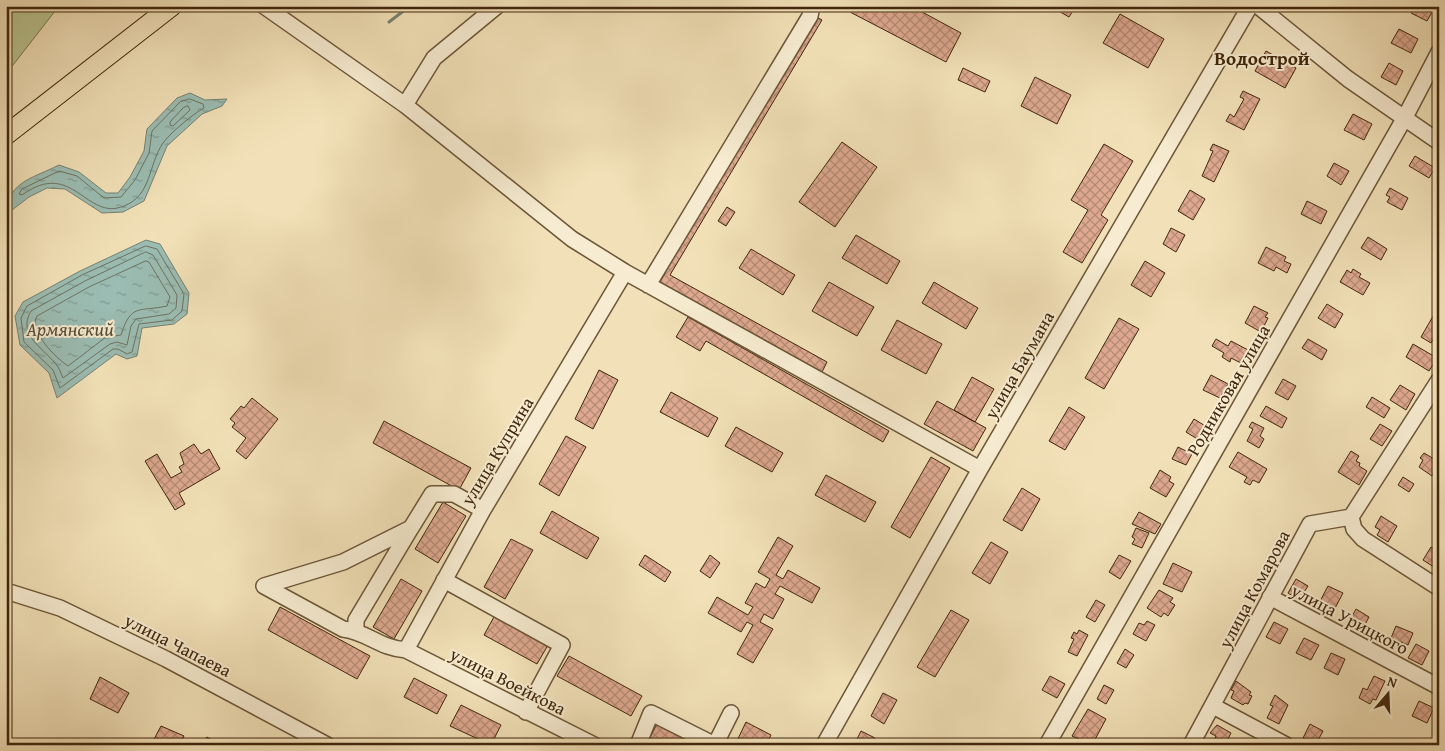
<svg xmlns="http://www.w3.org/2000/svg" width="1445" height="751" font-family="'Gentium Book Plus',serif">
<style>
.green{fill:#b9c38f;stroke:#7c754e}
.water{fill:url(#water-ripples);stroke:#778171}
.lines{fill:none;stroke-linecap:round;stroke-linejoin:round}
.shore{stroke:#6e7260;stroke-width:1}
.stream{stroke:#778171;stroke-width:3}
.building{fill:url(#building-cross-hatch);stroke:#40270d}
.minor-casing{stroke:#6c5638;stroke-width:18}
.major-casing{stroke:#40270d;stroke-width:21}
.minor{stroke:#f7ecd1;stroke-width:15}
.major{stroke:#f2e1b8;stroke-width:19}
.labels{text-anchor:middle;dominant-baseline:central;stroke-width:4;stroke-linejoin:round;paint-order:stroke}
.street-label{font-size:18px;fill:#40270d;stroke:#f7ecd1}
.neighbourhood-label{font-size:19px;font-weight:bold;fill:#40270d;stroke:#f7ecd1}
.water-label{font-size:19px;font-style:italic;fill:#574c36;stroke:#f7ecd1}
</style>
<defs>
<pattern id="water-ripples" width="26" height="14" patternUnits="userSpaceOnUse" patternTransform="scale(1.25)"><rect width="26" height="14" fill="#9bbdb3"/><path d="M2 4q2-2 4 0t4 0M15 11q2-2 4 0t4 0" fill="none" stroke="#809a90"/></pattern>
<pattern id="building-cross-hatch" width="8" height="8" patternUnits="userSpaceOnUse" patternTransform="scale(1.25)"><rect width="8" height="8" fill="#dea990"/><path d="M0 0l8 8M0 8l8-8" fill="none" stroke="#b58a74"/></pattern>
</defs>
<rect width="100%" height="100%" fill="#f2e1b8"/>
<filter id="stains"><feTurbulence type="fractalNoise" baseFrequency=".004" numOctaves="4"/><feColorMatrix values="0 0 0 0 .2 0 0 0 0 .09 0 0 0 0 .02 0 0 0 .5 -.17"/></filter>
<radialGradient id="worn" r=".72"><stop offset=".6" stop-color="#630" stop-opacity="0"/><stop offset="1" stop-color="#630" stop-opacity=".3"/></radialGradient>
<!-- green -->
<path class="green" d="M6 6H59L6 74Z"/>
<!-- water -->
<path class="water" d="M190 93 205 100 227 99 222 106 202 114 167 146 144 201 123 212 102 213 65 189 47 188 29 197 12 210 6 219C6 182 29 180 59 165L79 172 106 193H118L130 177 144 151 147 129 177 98Z
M146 240 160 244 189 293 187 314 174 324 142 328 137 356 127 359 116 354 57 398 49 373 20 345 15 316 23 302 80 271Z"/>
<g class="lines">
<!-- shore -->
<path class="shore" d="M190 99 203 104 204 108C193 114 170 133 163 143 148 165 152 195 124 206 86 222 73 158 22 195L19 194 22 189 59 171 77 176 104 198 121 197 135 180 149 153 152 131 180 102Z
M188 106 190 110 173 126 170 125V122L183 108Z
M146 246 157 249 184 294 182 311 172 320 139 324 132 352 127 354 118 349H113L60 388 53 370 24 342 21 318 27 306 82 275Z
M146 252 153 255 177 295 176 308 169 314 136 319 131 326 127 345 117 342 110 344 63 378C61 374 60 370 58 367 46 349 16 336 31 311L85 281Z
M146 261 149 262 170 297 167 306C139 312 131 303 121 335L106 337 68 366C57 359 28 331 37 316L89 287Z"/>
<!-- stream -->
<path class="stream" d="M389 22 410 6"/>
</g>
<!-- building -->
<path class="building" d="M852 6H911L961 33 946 62 850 12Z
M1050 6H1076L1069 17Z
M1415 6H1426L1433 10 1427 21 1411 13Z
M1120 14 1164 39 1148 68 1103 43Z
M813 15 822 20 670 275 827 362 822 372 660 282 665 273 661 271Z
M1399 29 1418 39 1411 53 1391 43Z
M1266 51 1296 68 1285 88 1255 71Z
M1389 63 1403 71 1396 85 1381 77Z
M963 68 990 81 985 92 958 80Z
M1035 77 1071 95 1057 124 1021 106Z
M1243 91 1260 99 1244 130 1226 121 1230 114 1234 117 1244 99 1240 97Z
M1353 114 1372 124 1364 140 1344 130Z
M842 142 877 167 835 227 799 202Z
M1104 144 1133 161 1101 215 1108 220 1082 263 1063 252 1088 210 1071 200Z
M1213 144 1229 151 1214 182 1202 176 1213 151 1210 150Z
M1415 156 1435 168 1429 178 1409 166Z
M1334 163 1349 171 1341 185 1327 176Z
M1390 188 1408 198 1402 210 1387 202 1390 197 1386 195Z
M1190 190 1205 199 1193 220 1178 211Z
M1307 201 1327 211 1321 224 1301 214Z
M727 207 735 212 726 226 718 221Z
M1171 228 1185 235 1176 252 1163 244Z
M856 235 900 261 887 284 842 258Z
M1368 237 1387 249 1381 260 1361 248Z
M1266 247 1286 257 1284 261 1291 264 1287 273 1276 267 1274 271 1258 263Z
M751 249 795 275 783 295 739 268Z
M1145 261 1165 273 1151 297 1131 285Z
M1353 269 1361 274 1359 277 1370 283 1363 295 1340 282 1347 270 1351 273Z
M829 282 874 307 857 336 812 311Z
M934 282 978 308 966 329 922 303Z
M1327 304 1343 314 1335 328 1318 318Z
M1254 306 1268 313 1265 317 1268 318 1261 332 1245 323Z
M1436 311 1439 313V334L1437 333 1431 343 1421 337Z
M688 317 889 431 883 442 706 341 700 351 676 337Z
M1119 318 1139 329 1104 389 1085 378Z
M897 320 942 344 926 374 881 350Z
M1216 339 1228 346 1231 341 1250 351 1243 364 1231 358 1230 362 1222 357 1224 353 1212 346Z
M1308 339 1327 350 1322 360 1302 348Z
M1413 344 1437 358 1429 371 1406 357Z
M599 370 618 380 593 429 575 419Z
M1211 375 1228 384 1220 398 1203 390Z
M972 377 994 389 975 422 954 410Z
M1283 379 1296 386 1288 400 1275 393Z
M1400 385 1415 394 1406 410 1390 400Z
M671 392 718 418 708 437 660 412Z
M1372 397 1390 408 1384 418 1366 407Z
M252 398 278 419 246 459 236 451 246 438 232 427 235 423 230 419 241 406 244 408Z
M937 401 986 428 973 451 924 424Z
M1266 406 1287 418 1282 428 1260 416Z
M1069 407 1085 417 1065 450 1049 441Z
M1194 419 1207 427 1199 440 1186 432Z
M384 421 471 468 459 490 373 443Z
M1252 422 1264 428 1260 436 1264 439 1259 448 1247 441 1253 429 1249 427Z
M1380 424 1392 431 1382 446 1370 439Z
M736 427 783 453 772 472 725 446Z
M566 436 586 447 559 496 539 484Z
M194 444 201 454 209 449 220 469 179 493 185 504 175 510 145 461 157 454 171 478 182 472 179 467 184 464 180 453Z
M1178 447 1192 454 1186 465 1172 459Z
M1351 451 1359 456 1356 461 1360 463 1359 466 1367 471 1359 485 1338 472Z
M1238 452 1267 469 1259 483 1253 480 1250 485 1244 482 1247 477 1229 467Z
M1424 453 1439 462 1432 476 1419 467 1423 460 1420 458Z
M931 457 950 468 910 538 891 527Z
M1160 470 1171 477 1169 481 1174 484 1166 497 1150 488Z
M826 475 876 502 865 522 815 495Z
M1403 477 1414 484 1409 492 1398 485Z
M1022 488 1040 499 1022 531 1003 520Z
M443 502 466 516 438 563 415 549Z
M552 511 599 538 587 559 540 533Z
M1139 512 1161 524 1155 534 1132 524Z
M1381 516 1397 526 1388 542 1377 535 1380 530 1375 527Z
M1136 528 1149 533 1142 548 1132 544 1135 539 1132 537Z
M778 537 793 546 776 575 783 579 788 570 820 588 812 603 780 586 775 594 784 599 773 619 764 614 760 622 773 629 753 663 737 654 753 625 747 622 741 632 708 613 717 597 748 615 753 607 745 603 756 583 765 588 770 579 758 572Z
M511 539 533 550 505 599 484 587Z
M991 542 1008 552 990 584 972 573Z
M1431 547 1439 552 1437 569 1423 560Z
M645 555 671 572 665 582 639 565Z
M710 555 720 563 710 578 700 571Z
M1119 555 1131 561 1120 579 1109 572Z
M1173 563 1192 572 1182 592 1163 584Z
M401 579 422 591 394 639 373 627Z
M1296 579 1308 586 1299 600 1288 593Z
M1328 586 1343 593 1332 614 1317 607Z
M1159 590 1173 598 1170 602 1175 605 1168 616 1164 613 1161 617 1147 608Z
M1096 600 1105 605 1095 622 1086 617Z
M280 607 370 656 357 679 268 630Z
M1356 609 1369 617 1361 632 1347 625Z
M951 610 969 620 935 677 917 667Z
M495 615 548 645 537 664 484 635Z
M1147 621 1155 625 1146 641 1133 634 1139 623 1144 625Z
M1274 622 1288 629 1280 644 1266 637Z
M1396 626 1413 633 1408 645 1391 638Z
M1079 630 1088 635 1077 656 1068 652 1074 639 1071 638 1074 632 1077 634Z
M1304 638 1319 645 1311 660 1296 653Z
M1416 644 1429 651 1422 665 1408 658Z
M1125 649 1134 655 1126 668 1117 663Z
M1331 653 1345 659 1338 675 1324 668Z
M569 656 642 696 631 716 557 676Z
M1050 676 1065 684 1057 698 1042 690Z
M1374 676 1385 681 1376 700 1373 699 1370 704 1359 698 1363 688 1367 690Z
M100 677 129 693 118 713 90 699Z
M414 678 447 695 437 714 404 697Z
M1236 681 1251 692 1249 695 1252 696 1248 704 1245 703 1243 705 1231 698 1234 691 1231 690Z
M1104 685 1114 690 1106 704 1097 699Z
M883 693 897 700 884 724 871 716Z
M1275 695 1288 705 1279 724 1267 718 1273 706 1270 705Z
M1419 701 1434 708 1427 723 1412 716Z
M461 705 501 725 491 745 450 726Z
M1088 709 1106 719 1092 745 1072 736Z
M746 722 771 735 766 745H735Z
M657 724 697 745H650L647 743Z
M1310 724 1323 731 1316 744 1303 738Z
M1217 725 1231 733 1225 745 1213 743 1216 736 1210 733Z
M161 726 184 736 179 745H151Z
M861 731 875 738 871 745H854Z
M207 737 220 745H203Z"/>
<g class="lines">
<defs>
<path id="minor" d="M264 6 405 105 572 239 625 272 980 469
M1258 6 1348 79 1439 142
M405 105 434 58 497 6
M648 285 810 16 812 6
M1351 517 1354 529 1363 539 1439 588
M411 528 432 494H454L483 510
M444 580 562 645 526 712
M6 591 60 608 166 659 327 745
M1270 597 1439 687
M356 631V620L411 528 343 562 264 586 343 629C368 632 379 648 406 650L594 745
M406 650 483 510 625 272
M1213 706 1286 745
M638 745 651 713 715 745
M715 745 731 713
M824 745 980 469 1250 6
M1047 745 1404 119 1439 52
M1191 745 1310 524 1351 517 1439 380"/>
<path id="major" d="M6 135 172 6"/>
</defs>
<!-- minor casing -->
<use href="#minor" class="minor-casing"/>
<!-- major casing -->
<use href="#major" class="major-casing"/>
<!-- minor -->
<use href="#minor" class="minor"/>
<!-- major -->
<use href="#major" class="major"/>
</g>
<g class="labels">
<!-- street labels -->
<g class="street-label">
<text transform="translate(1019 365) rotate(-60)">улица Баумана</text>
<text transform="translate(1228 390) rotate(-60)">Родниковая улица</text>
<text transform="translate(497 451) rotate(-59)">улица Куприна</text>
<text transform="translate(1254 589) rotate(-62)">улица Комарова</text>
<text transform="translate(1350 619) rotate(28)">улица Урицкого</text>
<text transform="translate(178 645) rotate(27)">улица Чапаева</text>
<text transform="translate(508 681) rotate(27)">улица Воейкова</text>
</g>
<!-- neighbourhood labels -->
<g class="neighbourhood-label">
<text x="1262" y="58">Водострой</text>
</g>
<!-- water labels -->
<g class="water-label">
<text x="70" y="329">Армянский</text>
</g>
</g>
<!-- margin -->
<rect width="1445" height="751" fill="none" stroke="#f2e1b8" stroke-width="25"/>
<rect x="8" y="8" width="1430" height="736" fill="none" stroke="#40270d" stroke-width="2.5"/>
<rect x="12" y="12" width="1420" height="726" fill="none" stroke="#40270d"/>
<!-- north arrow -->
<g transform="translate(1388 694) rotate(19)" stroke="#f7ecd1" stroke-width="4" paint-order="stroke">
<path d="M0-4L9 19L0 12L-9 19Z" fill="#40270d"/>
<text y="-8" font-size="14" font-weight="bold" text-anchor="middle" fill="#40270d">N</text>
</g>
<rect width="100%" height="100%" filter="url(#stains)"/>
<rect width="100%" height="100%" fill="url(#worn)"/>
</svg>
